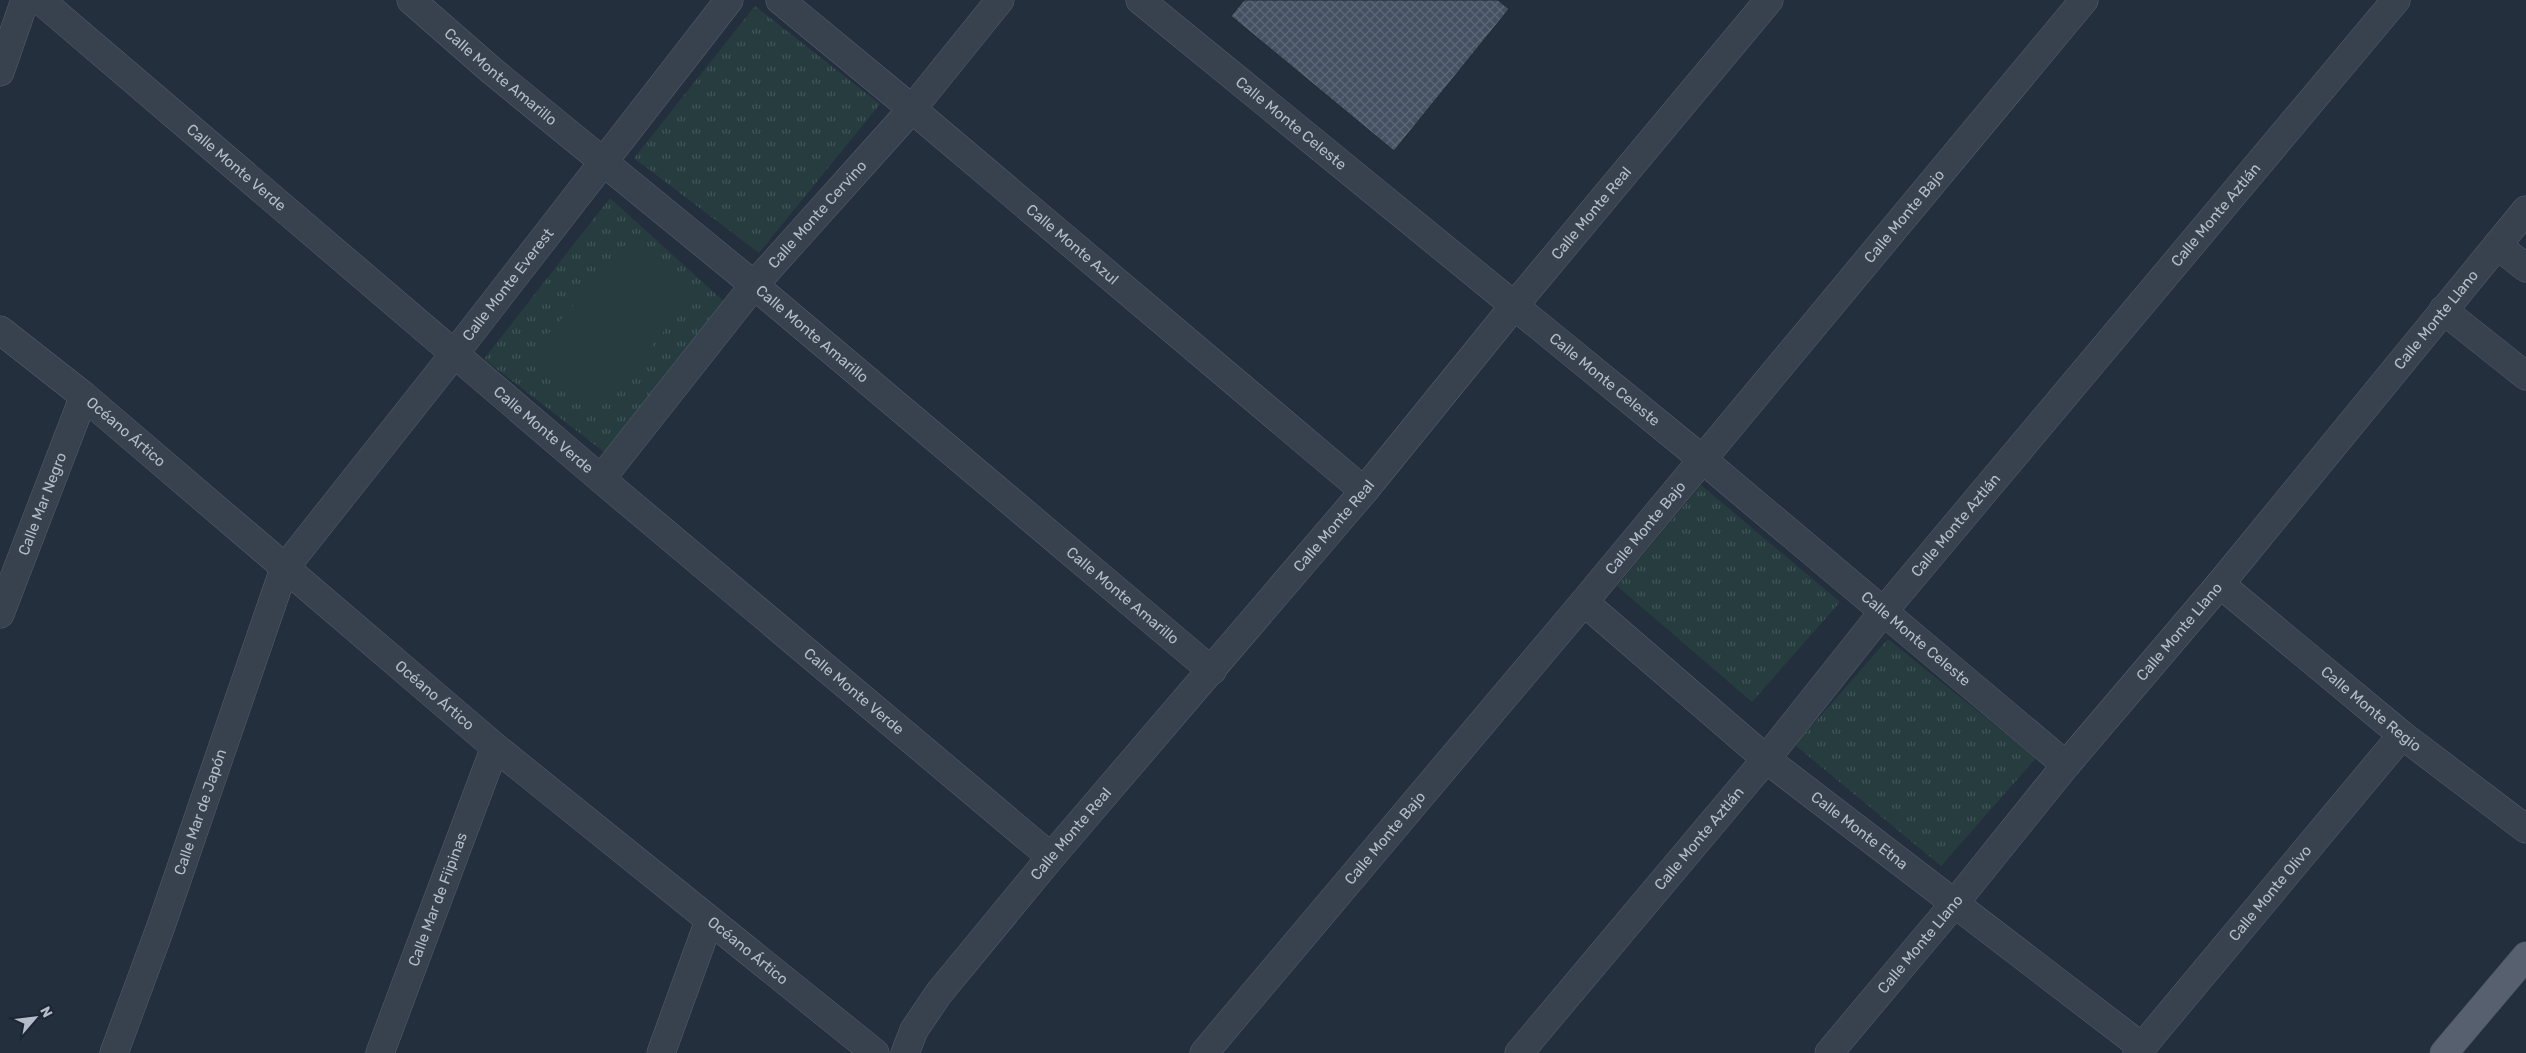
<svg xmlns="http://www.w3.org/2000/svg" width="2526" height="1053" font-family="Rubik,sans-serif">
<style>
.grass{fill:url(#grass-tufts)}
.pitch{fill:#263c3f}
.building{fill:url(#building-cross-hatch);stroke:#1f2835}
.lines{fill:none;stroke-linecap:round;stroke-linejoin:round}
.minor-casing{stroke:#565f6c;stroke-width:29}
.major-casing{stroke:#414a57;stroke-width:29}
.minor{stroke:#38414e;stroke-width:28}
.major{stroke:#56606e;stroke-width:28}
.labels{text-anchor:middle;dominant-baseline:central;stroke-width:4.5;stroke-linejoin:round;paint-order:stroke}
.street-label{font-size:15px;fill:#b4bcc9;stroke:#1d2633}
</style>
<defs>
<pattern id="grass-tufts" width="24" height="20" patternUnits="userSpaceOnUse" patternTransform="scale(1.25)"><rect width="24" height="20" fill="#263c3f"/><path d="M3 7l-1-3M5 7V3M7 7l1-3M15 17l-1-3M17 17v-4M19 17l1-3" fill="none" stroke="#435659"/></pattern>
<pattern id="building-cross-hatch" width="8" height="8" patternUnits="userSpaceOnUse" patternTransform="scale(1.25)"><rect width="8" height="8" fill="#455162"/><path d="M0 0l8 8M0 8l8-8" fill="none" stroke="#5d6877"/></pattern>
</defs>
<rect width="100%" height="100%" fill="#242f3e"/>
<!-- grass -->
<path class="grass" d="M755 6 880 104 759 253 634 158Z
M610 198 730 307 608 455 484 359Z
M1701 485 1840 602 1752 702 1617 586Z
M1888 639 2036 758 1941 866 1795 745Z"/>
<!-- pitch -->
<path class="pitch" d="M630 240 694 295 596 413 529 356Z"/>
<!-- building -->
<path class="building" d="M1244 0H1498L1509 9 1394 151 1231 16Z"/>
<g class="lines">
<defs>
<g id="minor">
<path id="s1" d="M40 0 601 479 1051 857"/>
<path id="s2" d="M411 0 491 70 754 285 1212 671"/>
<path id="s3" d="M780 0 912 109 1364 491"/>
<path id="s4" d="M1140 0 1702 459 2066 765"/>
<path d="M0 72 25 0"/>
<path d="M2497 245 2526 268"/>
<path d="M2443 310 2526 376"/>
<path id="s5" d="M0 330 84 396 495 747 875 1053"/>
<path id="s6" d="M601 479 754 285 912 109 1000 0"/>
<path id="s7" d="M2220 584 2402 735 2526 829"/>
<path id="s8" d="M1584 602 1766 759 2142 1047"/>
<path id="s9" d="M0 614 84 396"/>
<path id="s10" d="M114 1053 161 926 284 569 455 353 729 0"/>
<path id="s11" d="M380 1053 495 747"/>
<path d="M661 1053 709 921"/>
<path id="s12" d="M905 1053 914 1030 939 993 1051 857 1364 491 1514 306 1769 0"/>
<path id="s13" d="M1204 1053 1584 602 2084 0"/>
<path id="s14" d="M1519 1053 1766 759 1883 612 2396 0"/>
<path id="s15" d="M1829 1053 1954 904 2066 765 2220 584 2526 210"/>
<path id="s16" d="M2137 1053 2402 735"/>
</g>
<path id="major" d="M2444 1053 2526 956"/>
</defs>
<!-- minor casing -->
<use href="#minor" class="minor-casing"/>
<!-- major casing -->
<use href="#major" class="major-casing"/>
<!-- minor -->
<use href="#minor" class="minor"/>
<!-- major -->
<use href="#major" class="major"/>
</g>
<g class="labels">
<!-- street labels -->
<g class="street-label">
<text stroke="none"><textPath href="#s2" startOffset="118">Calle Monte Amarillo</textPath></text>
<text stroke="none"><textPath href="#s4" startOffset="195">Calle Monte Celeste</textPath></text>
<text stroke="none"><textPath href="#s1" startOffset="258">Calle Monte Verde</textPath></text>
<text stroke="none"><textPath href="#s12" startOffset="1086">Calle Monte Real</textPath></text>
<text stroke="none"><textPath href="#s6" startOffset="342">Calle Monte Cervino</textPath></text>
<text stroke="none"><textPath href="#s14" startOffset="1090">Calle Monte Aztlán</textPath></text>
<text stroke="none"><textPath href="#s13" startOffset="1091">Calle Monte Bajo</textPath></text>
<text stroke="none"><textPath href="#s3" startOffset="381">Calle Monte Azul</textPath></text>
<text stroke="none"><textPath href="#s10" startOffset="875">Calle Monte Everest</textPath></text>
<text stroke="none"><textPath href="#s15" startOffset="952">Calle Monte Llano</textPath></text>
<text stroke="none"><textPath href="#s2" startOffset="522">Calle Monte Amarillo</textPath></text>
<text stroke="none"><textPath href="#s4" startOffset="600">Calle Monte Celeste</textPath></text>
<text stroke="none"><textPath href="#s1" startOffset="662">Calle Monte Verde</textPath></text>
<text stroke="none"><textPath href="#s5" startOffset="162">Océano Ártico</textPath></text>
<text stroke="none"><textPath href="#s9" startOffset="118">Calle Mar Negro</textPath></text>
<text stroke="none"><textPath href="#s12" startOffset="681">Calle Monte Real</textPath></text>
<text stroke="none"><textPath href="#s14" startOffset="685">Calle Monte Aztlán</textPath></text>
<text stroke="none"><textPath href="#s13" startOffset="686">Calle Monte Bajo</textPath></text>
<text stroke="none"><textPath href="#s2" startOffset="928">Calle Monte Amarillo</textPath></text>
<text stroke="none"><textPath href="#s15" startOffset="548">Calle Monte Llano</textPath></text>
<text stroke="none"><textPath href="#s4" startOffset="1005">Calle Monte Celeste</textPath></text>
<text stroke="none"><textPath href="#s1" startOffset="1068">Calle Monte Verde</textPath></text>
<text stroke="none"><textPath href="#s5" startOffset="568">Océano Ártico</textPath></text>
<text stroke="none"><textPath href="#s7" startOffset="196">Calle Monte Regio</textPath></text>
<text stroke="none"><textPath href="#s10" startOffset="256">Calle Mar de Japón</textPath></text>
<text stroke="none"><textPath href="#s8" startOffset="358">Calle Monte Etna</textPath></text>
<text stroke="none"><textPath href="#s12" startOffset="276">Calle Monte Real</textPath></text>
<text stroke="none"><textPath href="#s13" startOffset="281">Calle Monte Bajo</textPath></text>
<text stroke="none"><textPath href="#s14" startOffset="280">Calle Monte Aztlán</textPath></text>
<text stroke="none"><textPath href="#s16" startOffset="208">Calle Monte Olivo</textPath></text>
<text stroke="none"><textPath href="#s11" startOffset="164">Calle Mar de Fiipinas</textPath></text>
<text stroke="none"><textPath href="#s15" startOffset="142">Calle Monte Llano</textPath></text>
<text stroke="none"><textPath href="#s5" startOffset="972">Océano Ártico</textPath></text>
</g>
</g>
<!-- north arrow -->
<g transform="translate(35 1018) rotate(62)" stroke="#1d2633" stroke-width="4" paint-order="stroke">
<path d="M0-4L9 19L0 12L-9 19Z" fill="#b4bcc9"/>
<text y="-8" font-size="14" font-weight="bold" text-anchor="middle" fill="#b4bcc9">N</text>
</g>
</svg>
